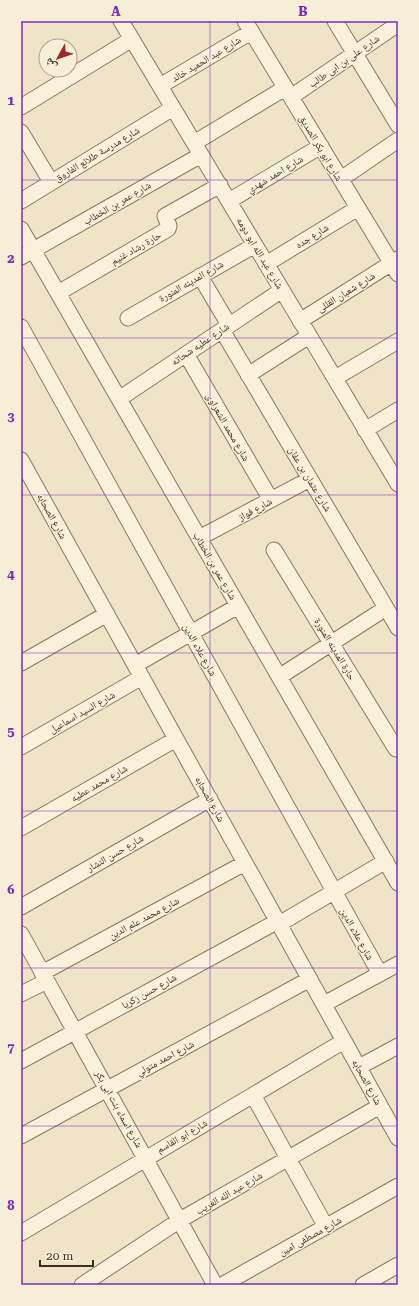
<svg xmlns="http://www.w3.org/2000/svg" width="419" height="1306" font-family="'Roboto Serif','Noto Naskh Arabic',serif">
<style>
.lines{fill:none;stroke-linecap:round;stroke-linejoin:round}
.street-casing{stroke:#8d765c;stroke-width:17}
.street{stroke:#faf1dc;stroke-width:15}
.grid{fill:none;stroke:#7b2cbf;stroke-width:1;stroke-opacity:0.55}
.labels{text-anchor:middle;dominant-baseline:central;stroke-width:3;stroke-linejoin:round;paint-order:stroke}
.street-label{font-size:10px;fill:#3d2e20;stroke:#f7eed8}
.neatline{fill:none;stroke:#7b2cbf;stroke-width:1.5}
.grid-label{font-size:13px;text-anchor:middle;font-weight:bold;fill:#7b2cbf}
</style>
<rect width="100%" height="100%" fill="#f0e4c8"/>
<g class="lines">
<defs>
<path id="street" d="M121 21 398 484
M245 21 398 274
M335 21 398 125
M160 86 251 32
M291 97 398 24
M21 107 132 39
M21 132 51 182
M194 143 285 88
M341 179 398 140
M21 201 173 108
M229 201 321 146
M21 229 398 883
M21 257 201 155
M266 264 358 208
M200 276 229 325
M58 293 168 229 169 226 165 216 220 185
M128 318 255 245
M300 321 398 259
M21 327 380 974
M222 330 398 628
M186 354 271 500
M248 375 309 336
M335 378 398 341
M119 399 282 290
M365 430 398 410
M21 460 398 1138
M199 538 310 479
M274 550 396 749
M21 663 107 614
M135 665 238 606
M279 677 386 608
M21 747 142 677
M21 828 176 739
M21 907 210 799
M279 924 386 861
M21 934 215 1285
M42 973 245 863
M21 994 47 981
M324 1004 398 964
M21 1061 278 921
M359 1067 398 1046
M253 1095 326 1227
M21 1136 310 979
M21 1233 344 1041
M82 1285 180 1220 380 1106
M222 1285 398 1186
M363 1285 398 1265"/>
</defs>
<!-- street casing -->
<use href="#street" class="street-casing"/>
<!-- street -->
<use href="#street" class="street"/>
</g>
<!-- grid -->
<path class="grid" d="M210 21V1285M21 180H398M21 338H398M21 495H398M21 653H398M21 811H398M21 968H398M21 1126H398"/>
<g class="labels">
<!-- street labels -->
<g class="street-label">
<text transform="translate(206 59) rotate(-31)">شارع عبد الحميد خالد</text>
<text transform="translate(344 61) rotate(-35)">شارع على بن ابى طالب</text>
<text transform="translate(321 148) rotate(59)">شارع ابو بكر الصديق</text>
<text transform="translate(97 154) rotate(-31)">شارع مدرسة طلائع الفاروق</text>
<text transform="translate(275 174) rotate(-31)">شارع احمد شهدي</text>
<text transform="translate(117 203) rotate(-30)">شارع عمر بن الخطاب</text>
<text transform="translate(312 236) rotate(-32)">شارع جده</text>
<text transform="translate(136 248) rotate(-30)">حارة رشاد غنيم</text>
<text transform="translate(260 253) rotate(59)">شارع عبد الله ابو دومه</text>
<text transform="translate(191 281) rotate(-30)">شارع المدينه المنورة</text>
<text transform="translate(346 292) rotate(-32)">شارع شعبان القللى</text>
<text transform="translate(200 344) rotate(-34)">شارع عطيه شحاته</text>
<text transform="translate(228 427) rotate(60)">شارع محمد الشعراوى</text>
<text transform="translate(310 479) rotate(59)">شارع عثمان بن عفان</text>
<text transform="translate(255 509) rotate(-28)">شارع فواز</text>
<text transform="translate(52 516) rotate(61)">شارع الصحابه</text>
<text transform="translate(215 566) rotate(60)">شارع عمر بن الخطاب</text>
<text transform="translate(335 649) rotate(59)">حارة المدينه المنورة</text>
<text transform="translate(200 650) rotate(61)">شارع علاء الدين</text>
<text transform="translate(82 712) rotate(-30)">شارع السيد اسماعيل</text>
<text transform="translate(99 783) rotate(-30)">شارع محمد عطيه</text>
<text transform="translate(210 799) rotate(61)">شارع الصحابه</text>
<text transform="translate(115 853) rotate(-30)">شارع حسن النشار</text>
<text transform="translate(144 918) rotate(-28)">شارع محمد علم الدين</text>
<text transform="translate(357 934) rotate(61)">شارع علاء الدين</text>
<text transform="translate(149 991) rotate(-29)">شارع حسن زكريا</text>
<text transform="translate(165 1058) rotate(-28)">شارع احمد متولي</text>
<text transform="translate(367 1082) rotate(61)">شارع الصحابه</text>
<text transform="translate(119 1109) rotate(61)">شارع اسماء بنت ابى بكر</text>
<text transform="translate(182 1136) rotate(-30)">شارع ابو القاسم</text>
<text transform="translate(229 1193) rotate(-30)">شارع عبد الله الغريب</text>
<text transform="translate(310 1236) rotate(-29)">شارع مصطفى امين</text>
</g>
</g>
<!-- border -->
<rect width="419" height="1306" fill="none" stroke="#f7eed8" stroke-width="44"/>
<!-- north arrow -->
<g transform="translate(58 58) rotate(230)"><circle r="19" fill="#f7eed8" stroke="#ada18e"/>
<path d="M0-3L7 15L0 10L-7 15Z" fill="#9e2a2b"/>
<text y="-6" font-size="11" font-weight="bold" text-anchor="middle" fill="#3d2e20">ش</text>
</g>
<!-- scale -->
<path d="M40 1260v6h53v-6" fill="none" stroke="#3d2e20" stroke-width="2"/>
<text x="46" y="1260" font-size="12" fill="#3d2e20" stroke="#f7eed8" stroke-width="3" paint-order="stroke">20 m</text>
<rect x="22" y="22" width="375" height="1262" class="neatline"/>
<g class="grid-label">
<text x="116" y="16">A</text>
<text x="303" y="16">B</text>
<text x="11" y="105">1</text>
<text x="11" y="263">2</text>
<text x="11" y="421">3</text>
<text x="11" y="579">4</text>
<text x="11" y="736">5</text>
<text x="11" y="894">6</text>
<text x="11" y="1052">7</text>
<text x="11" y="1210">8</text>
</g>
</svg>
